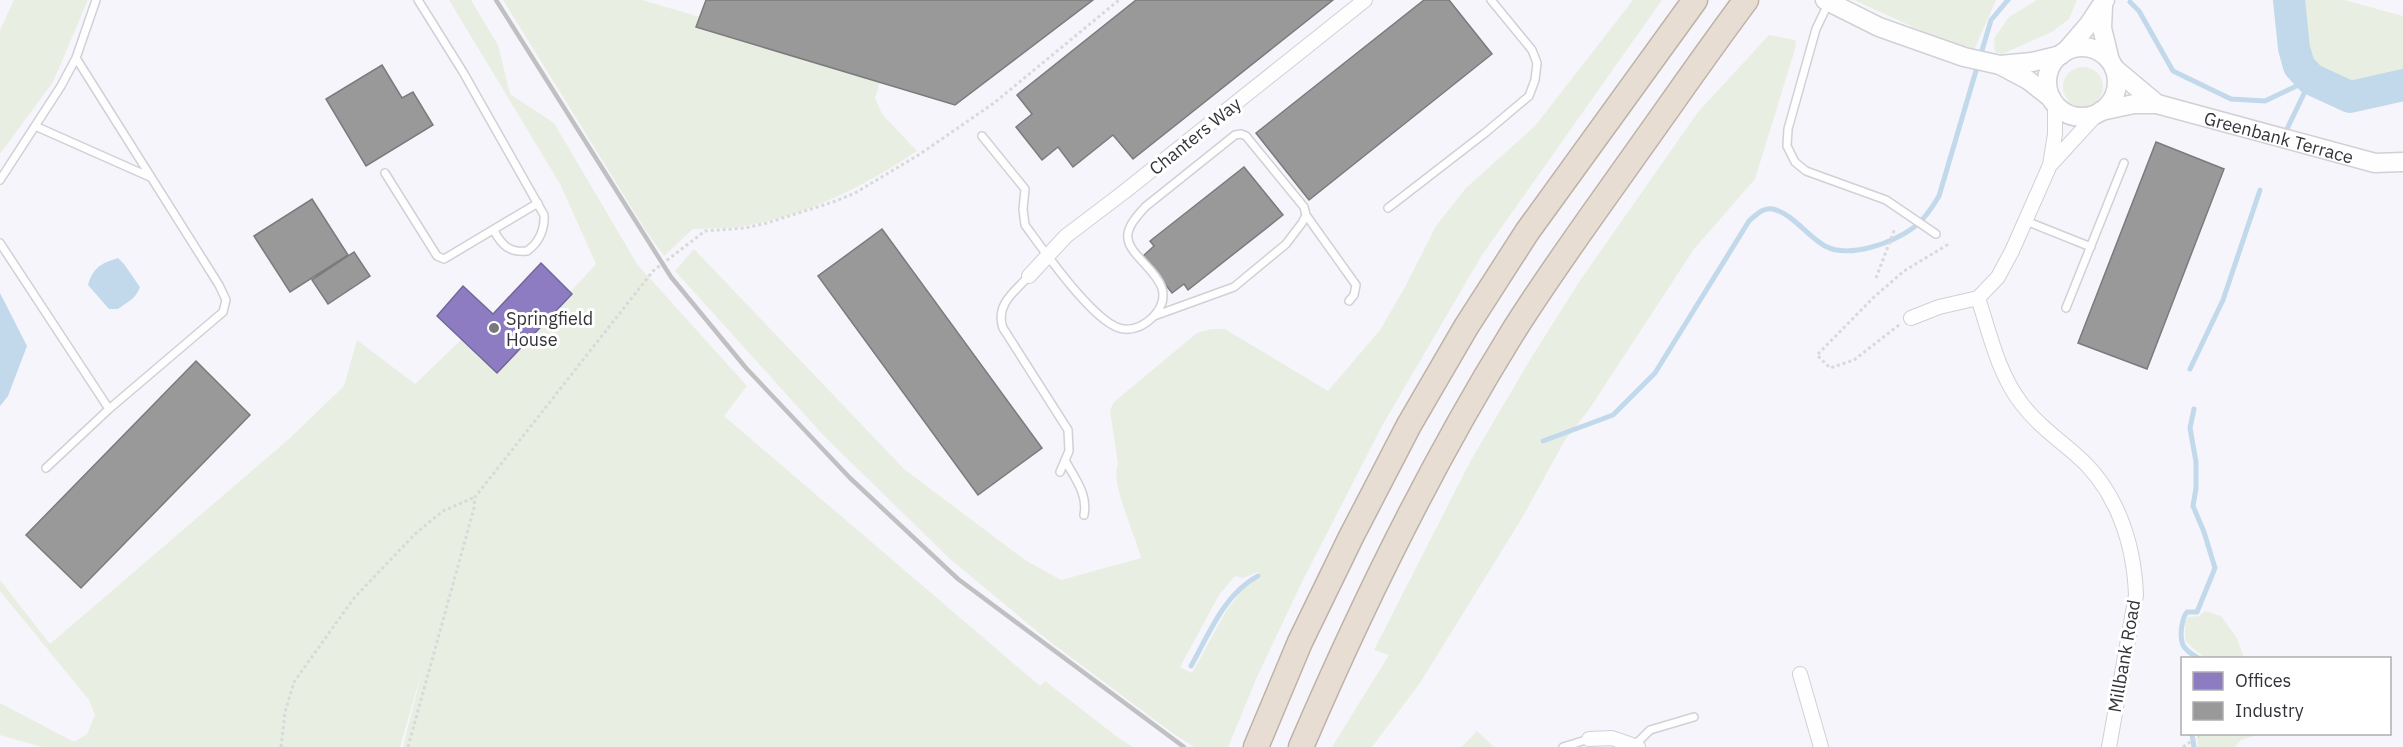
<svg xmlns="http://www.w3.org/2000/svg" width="2403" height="747" font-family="'IBM Plex Sans',sans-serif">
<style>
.green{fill:#e8efe2;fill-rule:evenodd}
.water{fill:#c2d9ec}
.offices{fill:#8e7cc3;stroke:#73669a;stroke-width:1.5}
.industry{fill:#999;stroke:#7b7a7c;stroke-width:1.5}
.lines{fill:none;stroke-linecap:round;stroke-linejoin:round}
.stream{stroke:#c2d9ec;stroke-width:5}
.river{stroke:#c2d9ec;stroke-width:32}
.lane-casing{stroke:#d1d0d6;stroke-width:10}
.street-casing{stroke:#d1d0d6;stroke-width:16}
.secondary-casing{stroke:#d1d0d6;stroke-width:21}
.highway-casing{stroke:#bdb2a8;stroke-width:27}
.path{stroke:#d9d8db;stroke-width:3;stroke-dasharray:3 3;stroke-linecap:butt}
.lane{stroke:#fefefe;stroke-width:7}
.street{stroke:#fefefe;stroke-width:14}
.secondary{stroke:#fefefe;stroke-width:18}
.highway{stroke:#e8ddd2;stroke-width:24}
.rail{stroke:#c0c0c2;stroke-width:4.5}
.poi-dot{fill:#78777d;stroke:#fff;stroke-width:2}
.labels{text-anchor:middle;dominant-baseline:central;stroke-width:6;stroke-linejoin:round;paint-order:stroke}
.street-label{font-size:18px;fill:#343339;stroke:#fff}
.poi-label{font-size:18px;fill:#343339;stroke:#fff;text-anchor:start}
</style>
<rect width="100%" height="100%" fill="#f6f5fb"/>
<!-- green -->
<path class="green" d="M14 0H88L53 82 0 154V30Z
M449 0H471L498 45 510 94 554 123 637 264 747 386 724 416 1040 686 1045 681 1120 739 1133 747H403L422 671 400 747H42L0 735V703L74 742 87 734 95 715 89 700 0 591V580L50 644 290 438 344 386 357 340 415 384 462 339 497 372 596 264 560 184Z
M503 0H642L700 17 697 27 880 82 875 98 882 114 917 151C865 186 806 216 744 226 728 229 710 228 693 229L664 256 646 231Z
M1633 0H1662L1482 255 1382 426 1302 582 1257 677 1228 747H1194L1171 732 1049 641 950 559 824 436 675 271 694 249 904 469 1025 560 1061 580 1141 558C1137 539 1109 481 1118 464L1110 410 1114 402 1197 333 1211 329H1225L1328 391 1380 330 1405 287 1436 226 1466 188 1535 126ZM1258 572 1260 578 1244 588 1226 611 1192 673 1180 667 1219 595 1235 576 1243 578Z
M1854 0H1996L1974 50 1937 38Z
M2037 0H2077L2069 19 2052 32 2002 54 1995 52 1994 38 2009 17Z
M2302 0H2344L2403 16V76L2339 85C2302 61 2306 40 2302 0Z
M1769 35 1795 40 1796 46 1755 179 1694 249 1590 408 1565 440 1522 518 1420 683 1372 747H1332L1389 655 1374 650 1471 460 1528 363 1579 282 1698 112Z
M2063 87a20 20 0 1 1 40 0a20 20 0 1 1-40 0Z
M2205 611 2221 616 2237 638 2244 658H2204L2185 641V622L2188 617 2199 616Z
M1477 731 1494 747H1462Z
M2197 734H2260L2241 740 2235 747H2198Z"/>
<!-- water -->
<path class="water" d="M118 258 124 264 140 287C137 298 126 303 118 309H109L88 285C93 268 101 263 118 258Z
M0 293 27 346 8 396 0 406Z"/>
<!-- offices -->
<path class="offices" d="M541 263 572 294 497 373 437 316 463 286 493 314Z"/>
<!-- industry -->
<path class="industry" d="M706 0H1093L955 105 696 27Z
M1136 0H1333L1133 159 1113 135 1073 167 1058 147 1042 160 1016 127 1032 114 1017 95Z
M1424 0H1449L1492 54 1309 200 1256 133Z
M382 65 402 98 413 92 433 125 366 166 326 99Z
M2156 142 2224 169 2147 369 2078 343Z
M1244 167 1283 215 1188 290 1184 284 1172 293 1143 256 1154 246 1150 241Z
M312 199 348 255 290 292 254 236Z
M882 229 1042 448 978 495 818 276Z
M354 252 370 276 328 304 312 280Z
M196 361 250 415 81 588 26 535Z"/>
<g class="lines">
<!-- stream -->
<path class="stream" d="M2130 2 2139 11 2173 71 2231 99 2265 101 2311 79
M2286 131 2311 79
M2190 369 2223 300 2260 190
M2194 409 2190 428 2196 462V488L2193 506 2204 532 2215 568 2197 612H2187C2182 618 2179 636 2183 645 2185 650 2193 655 2198 658
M1543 441 1613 415 1655 373 1749 221C1756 215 1763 207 1773 209 1793 214 1807 236 1825 246 1849 259 1892 243 1913 228 1924 220 1932 208 1939 196L1991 20 2008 0
M1191 666C1209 634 1224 594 1258 576
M2192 734 2194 747"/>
<!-- river -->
<path class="river" d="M2289 0 2294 48 2299 66 2311 79 2350 97 2403 85"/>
<defs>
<path id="lane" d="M418 0 463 72 544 215C545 229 539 243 527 251 509 253 502 245 494 231
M1829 2 1816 29 1788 129 1787 146 1795 162 1806 171 1886 200 1936 234
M35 126 150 177
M982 136 1025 189 1023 209 1025 225C1042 248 1097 328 1124 329 1135 330 1145 325 1153 317 1185 283 1131 262 1128 239 1126 227 1138 215 1145 207L1235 135 1241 134 1246 136 1304 207 1306 215 1302 223 1286 244 1234 287 1154 316
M385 173 437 256 444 259 538 203
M0 180 61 86 76 58 96 0
M1388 208 1485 133 1529 96 1535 80 1537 63 1532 50 1491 0
M1306 215 1356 285 1354 295 1349 301
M2026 221 2091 247
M0 243 109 409
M1029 276C1014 292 995 305 1003 328L1068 430 1069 451 1060 472
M2066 308 2124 163
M1066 462C1076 480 1088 495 1084 515
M46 468 109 409 223 312 226 300 219 285 76 58
M1635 745 1650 730 1694 717
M1563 747 1589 739"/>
<path id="street" d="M2055 104V134L2050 165 2012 251 1998 277 1978 298C1990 334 1998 373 2021 403 2036 423 2055 437 2074 453 2116 488 2134 542 2136 595L2109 747
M2052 163 2097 114
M1029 276 1066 236 1124 192 1365 0
M1911 318 1939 307 1978 298
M1800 674 1821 747
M1589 739 1612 738 1638 747"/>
<g id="secondary">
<path d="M1825 0 1879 27 1964 57 2000 65 2032 62 2061 55"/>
<path d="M2103 6 2102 28 2110 61"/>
<circle cx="2082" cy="82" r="35"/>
<path d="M2065 52 2089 24 2105 0"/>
<path d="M2000 65 2028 80 2051 98"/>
<path d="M2114 68 2157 104"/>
<path id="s1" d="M2101 111 2134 104H2157L2375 163 2403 162"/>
</g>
<path id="highway" d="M1256 747 1300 642 1351 537 1409 425 1466 327 1527 232 1695 0
M1301 747C1362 605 1430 466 1511 335 1549 274 1591 217 1632 159 1670 106 1707 52 1746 0"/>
</defs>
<!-- lane casing -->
<use href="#lane" class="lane-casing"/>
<!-- street casing -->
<use href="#street" class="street-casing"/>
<!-- secondary casing -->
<use href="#secondary" class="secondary-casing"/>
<!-- highway casing -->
<use href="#highway" class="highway-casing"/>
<!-- path -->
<path class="path" d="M1876 278 1895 228
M1899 325 1854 360 1830 368 1817 355 1874 297 1904 271 1947 245 1944 242
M281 747 285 712 294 682 354 598 416 533 443 511 475 497
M408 747 474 508 475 497 653 271 705 231 745 228 767 223 833 202 855 193 920 154 994 103 1119 0
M2183 747 2199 736"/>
<!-- lane -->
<use href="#lane" class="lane"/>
<!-- street -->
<use href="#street" class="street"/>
<!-- secondary -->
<use href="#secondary" class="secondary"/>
<!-- highway -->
<use href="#highway" class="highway"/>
<!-- rail -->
<path class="rail" d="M496 0 671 277 746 368 850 478 958 579 1184 747"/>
</g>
<!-- markers -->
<circle class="poi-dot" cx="494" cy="328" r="6"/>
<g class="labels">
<!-- street labels -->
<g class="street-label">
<text transform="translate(1195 136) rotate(-39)">Chanters Way</text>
<text stroke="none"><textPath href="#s1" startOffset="183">Greenbank Terrace</textPath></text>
<text transform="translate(2124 656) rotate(-80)">Millbank Road</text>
</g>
<!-- poi labels -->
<g class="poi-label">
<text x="506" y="318">Springfield<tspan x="506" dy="21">House</tspan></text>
</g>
</g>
<!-- legend -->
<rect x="2181" y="657" width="210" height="78" fill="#ffffff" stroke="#aeadb0" stroke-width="1.5"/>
<rect x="2193" y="672" width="30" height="18" fill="#8e7cc3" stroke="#aeadb0" stroke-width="1.5"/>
<text x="2235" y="687" font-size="18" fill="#343339">Offices</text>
<rect x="2193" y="702" width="30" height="18" fill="#999999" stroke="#aeadb0" stroke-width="1.5"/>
<text x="2235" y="717" font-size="18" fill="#343339">Industry</text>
</svg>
